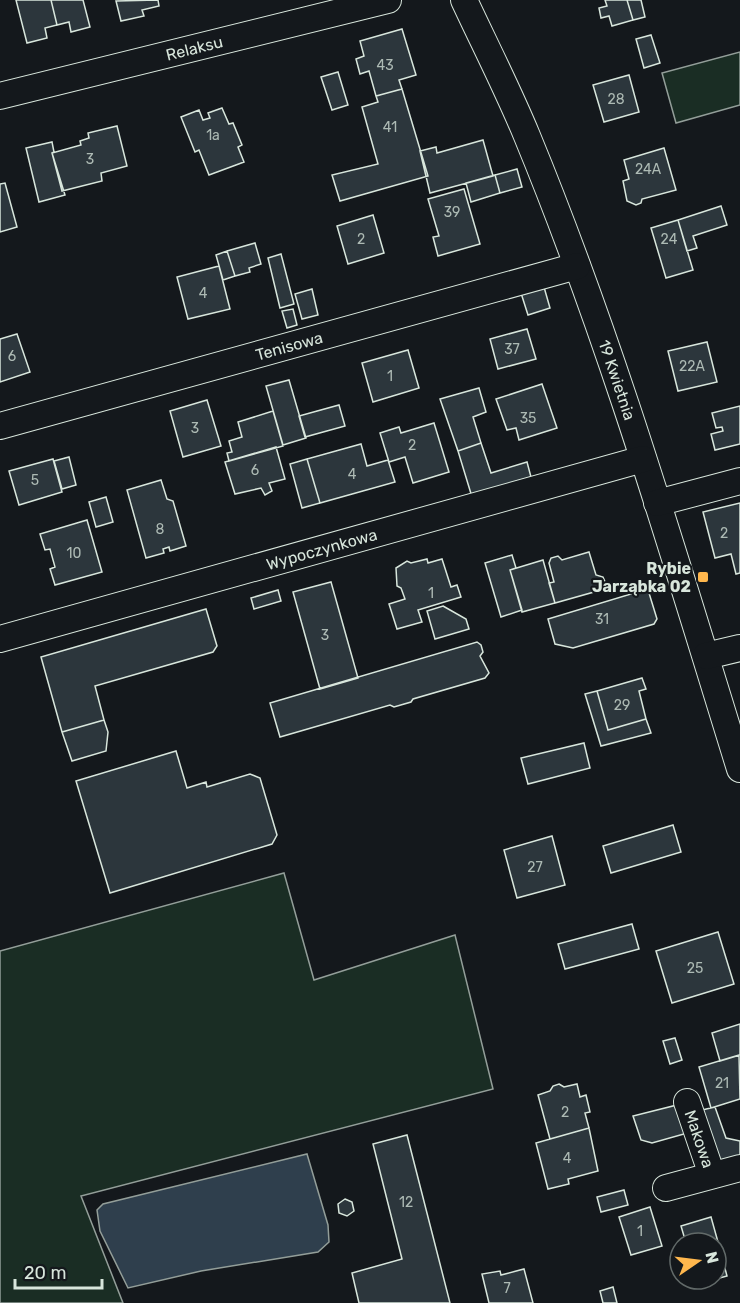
<svg xmlns="http://www.w3.org/2000/svg" width="740" height="1303" font-family="Rubik,sans-serif">
<style>
.green{fill:#1a2d24;stroke:#939e99;stroke-width:1.5}
.water{fill:#2f3f4d;stroke:#939e99;stroke-width:1.5}
.building{fill:#2c363c;stroke:#d8e6dc;stroke-width:1.5}
.lines{fill:none;stroke-linecap:round;stroke-linejoin:round}
.street-casing{stroke:#d8e6dc;stroke-width:28}
.street{stroke:#14181c;stroke-width:26}
.poi-dot{fill:#ffb74d;stroke:#14181c;stroke-width:2}
.labels{text-anchor:middle;dominant-baseline:central;stroke-width:4.5;stroke-linejoin:round;paint-order:stroke}
.number-label{font-size:14px;fill:#adbab4}
.street-label{font-size:16px;fill:#d8e6dc;stroke:#14181c}
.poi-label{font-size:16px;font-weight:bold;fill:#d8e6dc;stroke:#14181c;text-anchor:end}
</style>
<rect width="100%" height="100%" fill="#14181c"/>
<!-- green -->
<path class="green" d="M740 52V105L676 123 662 73Z
M284 873 314 980 455 935 493 1089 81 1196 123 1303H0V951Z"/>
<!-- water -->
<path class="water" d="M307 1154 328 1225 329 1242 318 1252 201 1271 128 1288 100 1231 97 1210 103 1204Z"/>
<!-- building -->
<path class="building" d="M16 0H51L57 25 45 28 47 38 27 43Z
M51 0H83L90 27 71 32 69 22 57 25Z
M158 0 159 6 142 10 144 16 121 21 116 1Z
M605 0H627L633 20 612 26 609 16 601 18 599 8 607 6Z
M627 0H641L645 17 633 20Z
M402 29 416 75 399 80 402 89 376 96 369 71 360 74 356 59 364 56 360 41Z
M651 35 660 63 644 68 636 39Z
M338 72 348 105 332 110 321 77Z
M629 75 639 112 604 122 593 85Z
M402 89 428 176 340 201 332 175 378 164 362 107 378 102 376 96Z
M222 108 229 124 233 123 242 145 238 147 244 162 209 175 199 150 195 152 181 117 199 110 203 120 210 118 208 113Z
M117 126 127 166 101 173 102 181 62 191 52 153 81 145 80 141 89 138 88 133Z
M483 140 493 176 430 193 420 151 436 147 437 153Z
M52 142 54 152 52 153 65 195 39 202 26 148Z
M664 148 676 190 642 199 641 203 636 205 627 201 623 181 629 179 624 160Z
M517 169 522 187 500 193 495 175Z
M495 175 500 193 471 202 466 183Z
M5 183 17 227 0 232V184Z
M464 189 480 244 438 256 433 237 439 236 428 199Z
M721 206 727 225 693 236 697 248 687 251 678 220Z
M373 215 384 253 348 264 337 226Z
M678 220 693 270 666 278 651 228Z
M255 243 261 264 249 268 250 272 235 276 227 251Z
M227 251 235 276 223 280 216 255Z
M281 254 294 304 280 308 268 258Z
M219 266 230 309 188 319 177 277Z
M544 287 550 308 528 315 521 293Z
M312 289 318 315 302 319 295 294Z
M293 309 297 325 287 328 282 311Z
M527 329 536 359 498 369 490 339Z
M17 334 30 372 0 382V339Z
M707 342 717 382 678 391 668 351Z
M408 350 419 388 373 402 362 363Z
M289 380 306 438 283 445 266 386Z
M542 384 557 428 519 440 516 428 507 430 496 399Z
M479 388 486 412 473 417 481 443 458 451 440 399Z
M207 400 221 446 183 457 170 411Z
M339 405 345 426 305 437 299 416Z
M740 406V444L715 450 711 434 723 431 722 427 716 428 712 413Z
M273 411 283 446 229 461 227 453 232 452 229 441 242 437 238 422Z
M434 423 449 472 413 483 405 457 389 462 380 433 399 427 401 433Z
M481 443 491 473 527 462 531 477 472 497 458 451Z
M361 444 367 466 388 460 395 482 320 503 307 459Z
M276 447 285 479 269 483 272 491 265 495 261 488 235 494 225 462Z
M69 457 76 485 62 489 54 461Z
M53 459 62 492 19 505 9 471Z
M307 459 320 503 302 508 290 464Z
M161 480 167 499 173 501 186 546 170 551 169 547 163 549 164 553 146 558 127 490Z
M106 497 113 522 96 527 89 502Z
M740 503V573L736 574 731 554 715 558 703 512Z
M87 520 102 572 55 585 50 569 55 567 50 549 45 550 40 534Z
M589 552 596 575 603 577 606 584 601 590 555 603 549 583 554 582 549 563 551 558 558 556 562 560Z
M512 555 516 568 510 570 522 610 501 617 485 563Z
M427 559 428 563 442 559 451 587 457 585 461 597 418 610 422 622 397 629 389 604 405 599 401 588 397 586 396 568 407 561 411 563Z
M543 560 555 603 522 612 510 570Z
M331 582 358 678 320 689 293 592Z
M278 590 281 601 254 609 251 598Z
M644 590 649 593 657 619 654 624 573 648 555 644 548 619Z
M443 606 466 619 469 629 435 639 427 611Z
M206 609 217 646 213 652 95 686 104 720 62 732 41 657Z
M477 642 481 645 483 652 480 656 489 673 485 678 413 699 411 702 394 707 390 705 280 737 270 703Z
M642 678 646 689 639 691 646 719 608 730 597 691Z
M597 691 608 730 646 719 651 733 601 746 585 694Z
M104 720 108 732 106 751 72 761 62 732Z
M584 743 590 768 528 784 521 758Z
M176 751 187 788 206 782 207 787 250 774 260 778 277 835 272 844 110 893 76 781Z
M673 825 681 852 611 873 603 846Z
M552 836 565 885 517 898 504 850Z
M632 924 639 949 565 969 558 944Z
M718 932 734 984 672 1003 656 951Z
M740 1024V1055L720 1061 712 1033Z
M675 1038 682 1060 670 1064 663 1041Z
M739 1055 740 1099 711 1108 699 1067Z
M559 1084 564 1087 577 1084 580 1097 586 1095 590 1112 585 1113 589 1128 550 1139 538 1095 550 1091 553 1086Z
M681 1104 691 1132 652 1143 641 1140 633 1116Z
M715 1107 726 1138 740 1141V1158L720 1164 702 1110Z
M589 1128 598 1171 568 1179 569 1184 548 1189 536 1143Z
M407 1135 450 1303H359L352 1273 402 1259 373 1144Z
M624 1190 628 1205 601 1212 597 1197Z
M345 1199 352 1202 354 1211 347 1216 339 1213 338 1204Z
M650 1207 662 1246 631 1255 619 1217Z
M711 1217 718 1242 686 1243 681 1226Z
M718 1242 727 1276 716 1279V1243Z
M524 1269 533 1303H489L482 1274 500 1271 501 1275Z
M613 1287 617 1303H603L600 1291Z"/>
<g class="lines">
<defs>
<g id="street">
<path id="s1" d="M464 0C485 45 508 90 527 136 612 342 674 556 740 769"/>
<path id="s2" d="M0 96 388 0"/>
<path id="s3" d="M0 426 577 266"/>
<path d="M657 503 740 481"/>
<path id="s4" d="M0 639 643 459"/>
<path d="M706 656 740 648"/>
<path id="s5" d="M687 1102 712 1175"/>
<path d="M666 1188 740 1168"/>
</g>
</defs>
<!-- street casing -->
<use href="#street" class="street-casing"/>
<!-- street -->
<use href="#street" class="street"/>
</g>
<!-- markers -->
<rect class="poi-dot" x="697" y="571" width="12" height="12" rx="3"/>
<g class="labels">
<!-- number labels -->
<g class="number-label">
<text x="385" y="65">43</text>
<text x="616" y="99">28</text>
<text x="390" y="127">41</text>
<text x="213" y="135">1a</text>
<text x="90" y="159">3</text>
<text x="648" y="169">24A</text>
<text x="452" y="212">39</text>
<text x="361" y="239">2</text>
<text x="669" y="239">24</text>
<text x="203" y="293">4</text>
<text x="512" y="349">37</text>
<text x="12" y="356">6</text>
<text x="692" y="366">22A</text>
<text x="390" y="376">1</text>
<text x="528" y="418">35</text>
<text x="195" y="428">3</text>
<text x="412" y="445">2</text>
<text x="255" y="470">6</text>
<text x="352" y="474">4</text>
<text x="35" y="480">5</text>
<text x="160" y="529">8</text>
<text x="724" y="533">2</text>
<text x="74" y="553">10</text>
<text x="431" y="593">1</text>
<text x="602" y="619">31</text>
<text x="325" y="635">3</text>
<text x="622" y="705">29</text>
<text x="535" y="867">27</text>
<text x="695" y="968">25</text>
<text x="722" y="1083">21</text>
<text x="565" y="1112">2</text>
<text x="567" y="1158">4</text>
<text x="406" y="1202">12</text>
<text x="640" y="1231">1</text>
<text x="507" y="1288">7</text>
</g>
<!-- street labels -->
<g class="street-label">
<text stroke="none"><textPath href="#s2" startOffset="200">Relaksu</textPath></text>
<text stroke="none"><textPath href="#s3" startOffset="300">Tenisowa</textPath></text>
<text stroke="none"><textPath href="#s1" startOffset="410">19 Kwietnia</textPath></text>
<text stroke="none"><textPath href="#s4" startOffset="334">Wypoczynkowa</textPath></text>
<text stroke="none"><textPath href="#s5" startOffset="39">Makowa</textPath></text>
</g>
<!-- poi labels -->
<g class="poi-label">
<text x="691" y="568">Rybie<tspan x="691" dy="18">Jarząbka 02</tspan></text>
</g>
</g>
<!-- north arrow -->
<g transform="translate(698 1261) rotate(76)"><circle r="28" fill="#14181c" stroke="#626a69" stroke-width="1.5"/>
<path d="M0-4.5L10 22L0 15L-10 22Z" fill="#ffb74d"/>
<text y="-9" font-size="16" font-weight="bold" text-anchor="middle" fill="#d8e6dc">N</text>
</g>
<!-- scale -->
<path d="M15 1279v9h87v-9" fill="none" stroke="#d8e6dc" stroke-width="3"/>
<text x="24" y="1279" font-size="18" fill="#d8e6dc" stroke="#14181c" stroke-width="4.5" paint-order="stroke">20 m</text>
</svg>
